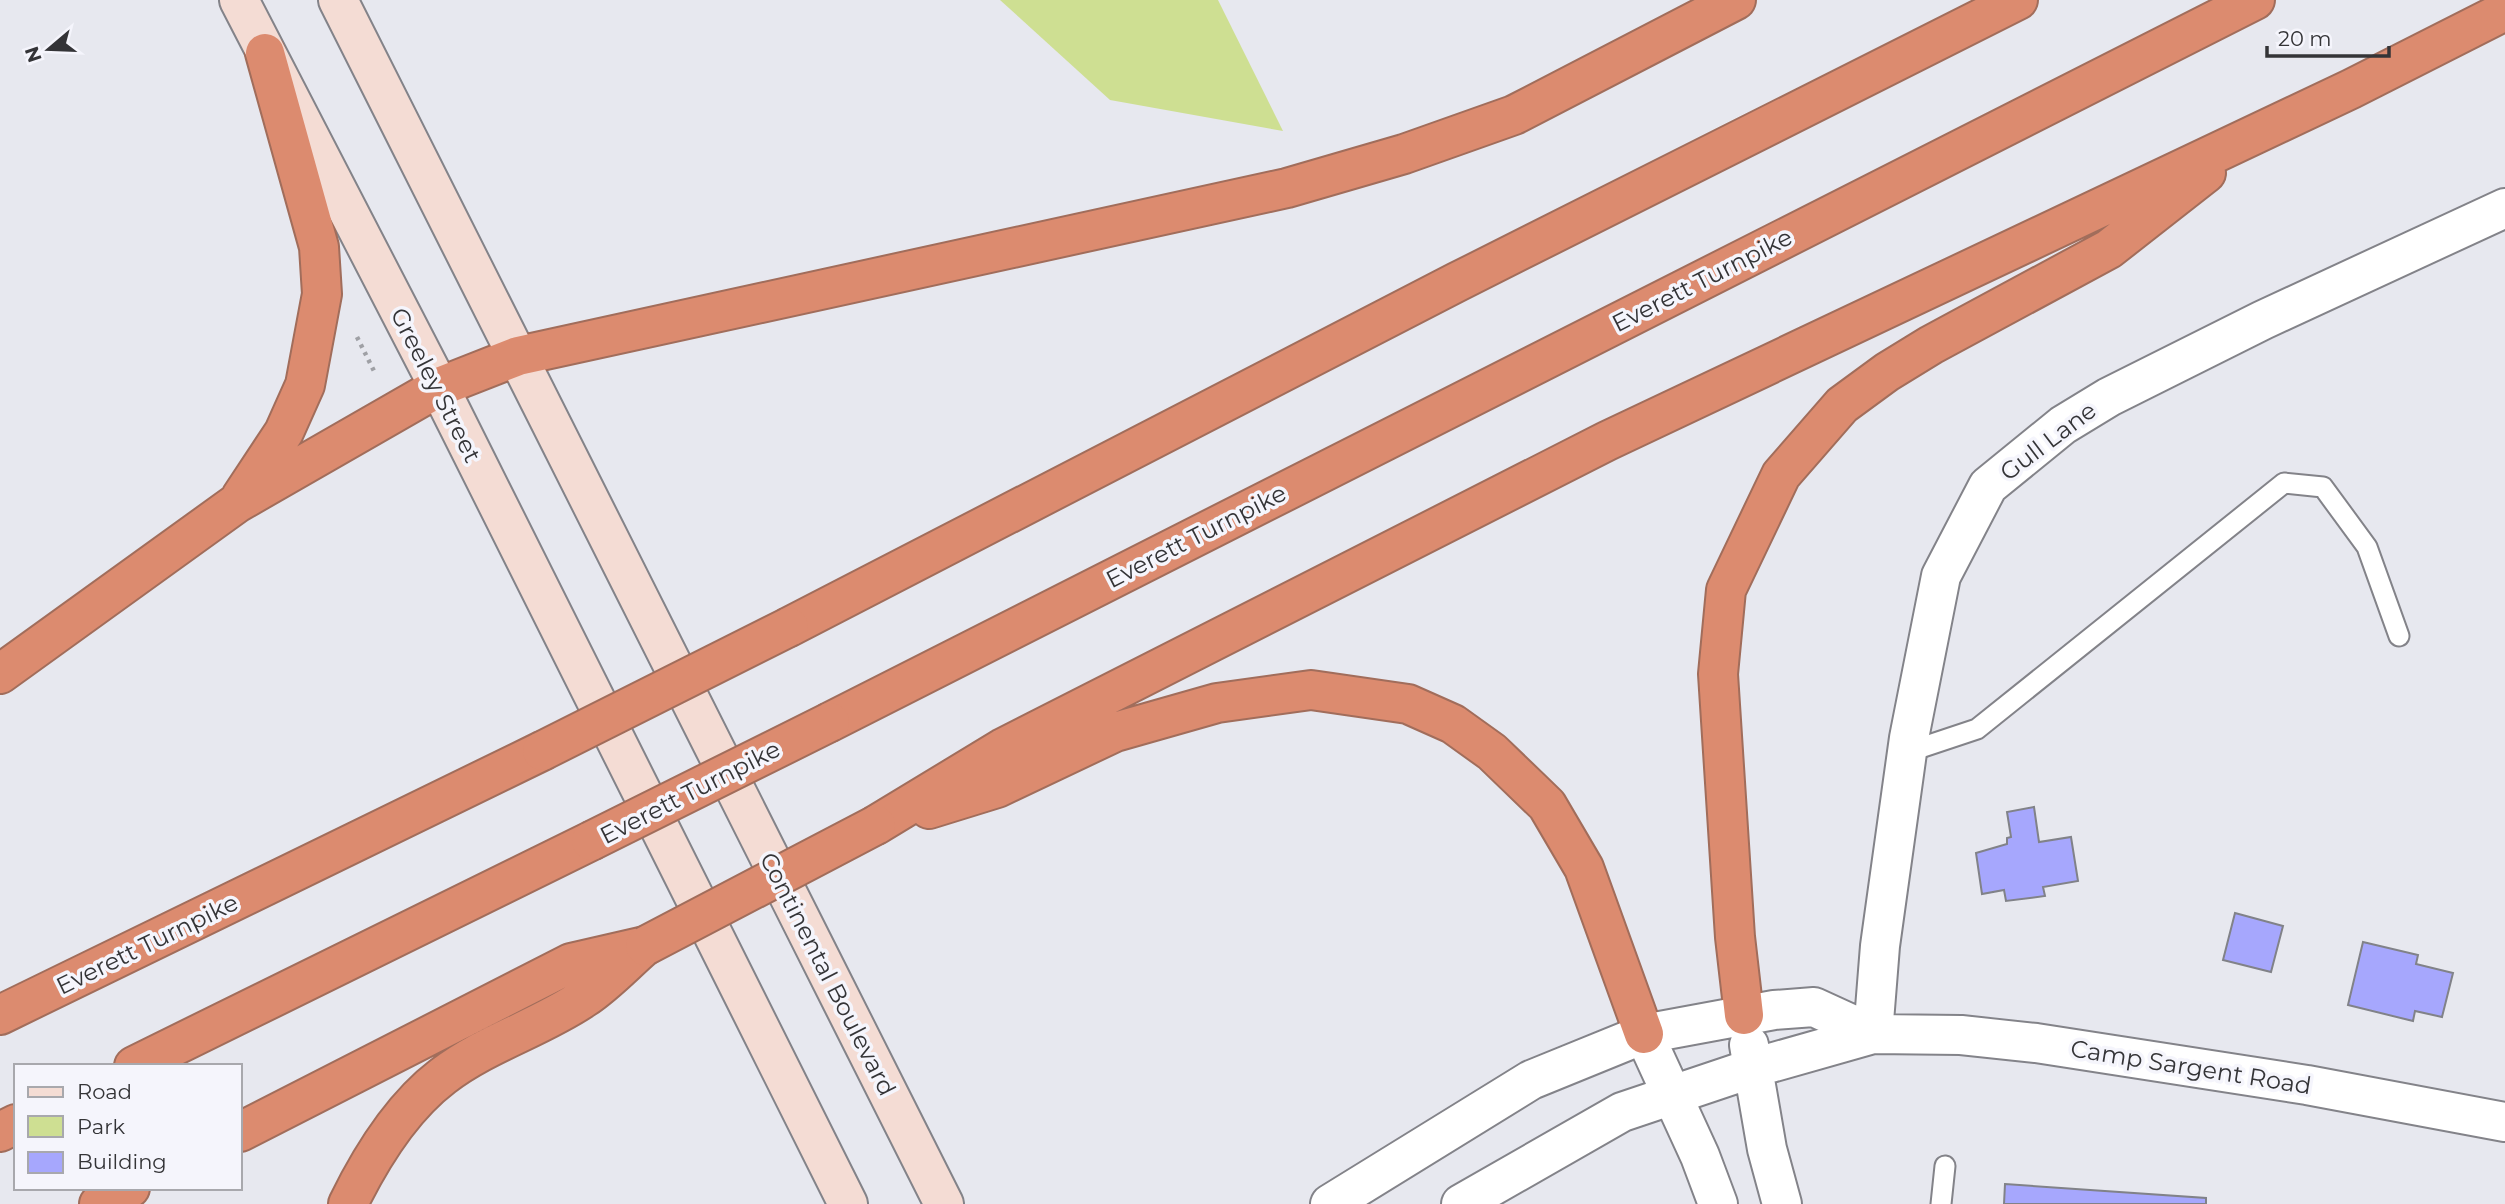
<svg xmlns="http://www.w3.org/2000/svg" width="2505" height="1204" font-family="Montserrat,sans-serif">
<style>
.green{fill:#cedf92}
.building{fill:#a6a7fd;stroke:#818288;stroke-width:2}
.lines{fill:none;stroke-linecap:round;stroke-linejoin:round}
.service-casing{stroke:#838389;stroke-width:23}
.minor-casing{stroke:#838389;stroke-width:42}
.secondary-casing{stroke:#838389;stroke-width:42}
.motorway-casing{stroke:#a16d5b;stroke-width:42}
.path{stroke:#9fa0a5;stroke-width:4.5;stroke-dasharray:3.5 5;stroke-linecap:butt}
.service{stroke:#fff;stroke-width:19}
.minor{stroke:#fff;stroke-width:38}
.secondary{stroke:#f4dcd4;stroke-width:38}
.motorway{stroke:#dc8b6f;stroke-width:38}
.motorway-bridge-casing{stroke:#a16d5b;stroke-width:42;stroke-linecap:butt}
.motorway-bridge{stroke:#dc8b6f;stroke-width:38}
.labels{text-anchor:middle;dominant-baseline:central;stroke-width:7;stroke-linejoin:round;paint-order:stroke}
.street-label{font-size:24px;fill:#343437;stroke:#f5f5fc}
</style>
<rect width="100%" height="100%" fill="#e7e8ef"/>
<!-- green -->
<path class="green" d="M1000 0H1218L1283 131 1110 100Z"/>
<!-- building -->
<path class="building" d="M2034 807 2039 842 2071 837 2078 881 2043 887 2045 896 2006 901 2004 890 1982 894 1976 853 2007 844V838L2011 837 2007 812Z
M2235 913 2283 926 2271 972 2223 960Z
M2363 942 2418 955 2416 964 2453 973 2442 1017 2415 1011 2413 1021 2348 1005Z
M2005 1184 2206 1198V1204H2004Z"/>
<g class="lines">
<defs>
<path id="service" d="M1908 752 1977 729 2284 483 2323 487 2367 547 2399 636
M1941 1204 1945 1166"/>
<path id="minor" d="M1644 1034 1700 1156 1718 1204
M1873 1034 1880 946 1909 738 1941 576 1988 486 2063 425 2109 397 2263 320 2505 208
M1749 1045 1767 1149 1782 1204
M1330 1204 1531 1080 1644 1034 1774 1010 1814 1007 1873 1034
M1461 1204 1622 1112 1753 1068 1873 1034 1961 1035 2036 1043 2307 1085 2505 1122"/>
<path id="secondary" d="M239 0 439 387 848 1204
M338 0 944 1204"/>
<path id="motorway" d="M241 497 284 432 305 385 322 294 319 247 265 53
M789 627 1457 282 2018 0
M0 674 237 503 439 387 518 356 1287 188 1404 154 1514 115 1736 0
M830 722 2255 0
M929 809 997 788 1115 732 1217 703 1311 690 1408 704 1453 724 1492 752 1547 805 1584 868 1644 1034
M876 825 1003 748 1607 441 2351 89 2505 11
M0 1015 542 751
M1744 1015 1735 937 1718 674 1726 590 1781 475 1842 405 1887 372 1931 345 2109 249 2206 173
M134 1066 591 841
M0 1132 16 1124
M240 1132 571 963 645 946
M99 1204 130 1188
M348 1204C370 1159 402 1107 443 1076 486 1043 540 1028 584 998 604 985 623 965 641 949"/>
</defs>
<!-- service casing -->
<use href="#service" class="service-casing"/>
<!-- minor casing -->
<use href="#minor" class="minor-casing"/>
<!-- secondary casing -->
<use href="#secondary" class="secondary-casing"/>
<!-- motorway casing -->
<use href="#motorway" class="motorway-casing"/>
<!-- path -->
<path class="path" d="M357 337 375 373"/>
<!-- service -->
<use href="#service" class="service"/>
<!-- minor -->
<use href="#minor" class="minor"/>
<!-- secondary -->
<use href="#secondary" class="secondary"/>
<!-- motorway -->
<use href="#motorway" class="motorway"/>
<defs>
<path id="motorway-bridge" d="M542 751 789 627
M591 841 830 722
M645 946 876 825"/>
</defs>
<!-- motorway-bridge casing -->
<use href="#motorway-bridge" class="motorway-bridge-casing"/>
<!-- motorway-bridge -->
<use href="#motorway-bridge" class="motorway-bridge"/>
</g>
<g class="labels">
<!-- street labels -->
<g class="street-label">
<text transform="translate(1702 280) rotate(-27)">Everett Turnpike</text>
<text transform="translate(436 385) rotate(63)">Greeley Street</text>
<text transform="translate(2048 441) rotate(-37)">Gull Lane</text>
<text transform="translate(1196 536) rotate(-27)">Everett Turnpike</text>
<text transform="translate(690 792) rotate(-27)">Everett Turnpike</text>
<text transform="translate(147 944) rotate(-26)">Everett Turnpike</text>
<text transform="translate(828 974) rotate(63)">Continental Boulevard</text>
<text transform="translate(2191 1067) rotate(9)">Camp Sargent Road</text>
</g>
</g>
<!-- legend -->
<rect x="14" y="1064" width="228" height="126" fill="#f5f5fc" stroke="#a8a8ad" stroke-width="2"/>
<rect x="28" y="1087" width="35" height="10" fill="#f4dcd4" stroke="#a8a8ad" stroke-width="2"/>
<text x="77" y="1099" font-size="21" fill="#343437">Road</text>
<rect x="28" y="1116" width="35" height="21" fill="#cedf92" stroke="#a8a8ad" stroke-width="2"/>
<text x="77" y="1134" font-size="21" fill="#343437">Park</text>
<rect x="28" y="1152" width="35" height="21" fill="#a6a7fd" stroke="#a8a8ad" stroke-width="2"/>
<text x="77" y="1169" font-size="21" fill="#343437">Building</text>
<!-- north arrow -->
<g transform="translate(49 49) rotate(251)" stroke="#f5f5fc" stroke-width="5" paint-order="stroke">
<path d="M0-5L12 26L0 18L-12 26Z" fill="#343437"/>
<text y="-10" font-size="19" font-weight="bold" text-anchor="middle" fill="#343437">N</text>
</g>
<!-- scale -->
<path d="M2267 46v10h122v-10" fill="none" stroke="#343437" stroke-width="3.5"/>
<text x="2278" y="46" font-size="21" fill="#343437" stroke="#f5f5fc" stroke-width="5" paint-order="stroke">20 m</text>
</svg>
